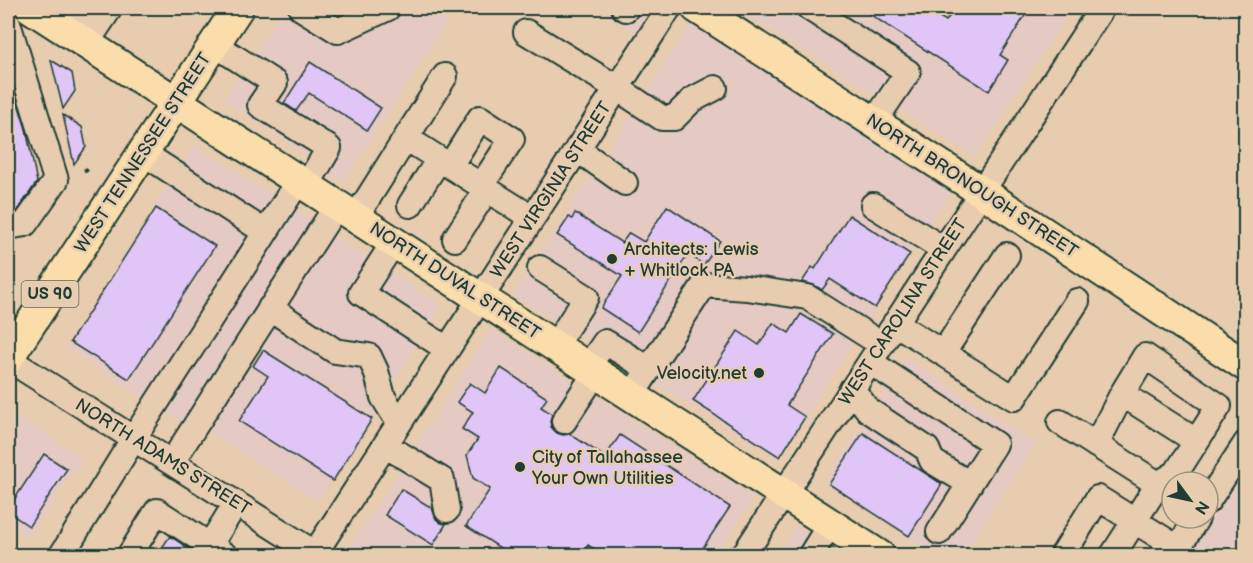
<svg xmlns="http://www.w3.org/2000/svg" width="1253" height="563" font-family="'Balsamiq Sans',sans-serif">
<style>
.built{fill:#e5cac4}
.building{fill:#e0c6f6;stroke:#1f3d34;stroke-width:1.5}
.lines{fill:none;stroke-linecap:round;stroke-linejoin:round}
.minor-casing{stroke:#1f3d34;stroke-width:28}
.major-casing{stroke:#1f3d34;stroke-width:34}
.path{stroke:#1f3d34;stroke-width:4;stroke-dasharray:4.5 4.5;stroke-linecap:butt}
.minor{stroke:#e7ccaf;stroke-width:24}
.major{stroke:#fbddab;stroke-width:30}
.poi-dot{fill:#1f3d34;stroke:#e7ccaf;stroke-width:2}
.labels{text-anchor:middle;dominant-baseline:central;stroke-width:5;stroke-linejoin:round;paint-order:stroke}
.shield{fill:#e7ccaf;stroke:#5b6859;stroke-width:1.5}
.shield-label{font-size:16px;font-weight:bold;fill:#1f3d34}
.street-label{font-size:18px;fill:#1f3d34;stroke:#e7ccaf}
.poi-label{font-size:18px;fill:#1f3d34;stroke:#e7ccaf;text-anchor:start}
</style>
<rect width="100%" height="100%" fill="#e7ccaf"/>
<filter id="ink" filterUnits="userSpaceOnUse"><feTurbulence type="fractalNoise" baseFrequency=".0167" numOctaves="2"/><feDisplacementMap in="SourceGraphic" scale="12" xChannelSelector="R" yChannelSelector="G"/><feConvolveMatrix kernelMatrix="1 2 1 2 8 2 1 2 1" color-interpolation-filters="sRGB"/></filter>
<g filter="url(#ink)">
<!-- built -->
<path class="built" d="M284 8H457L344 181 224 100Z
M595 8H655L639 34Z
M736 8H1072L975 157Z
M696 21 953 188 779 459 513 295 685 32Z
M194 145 313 221 184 424 65 348Z
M325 230 442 306 318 501 199 426Z
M492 329 754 498 717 555 354 556 352 551 353 542Z
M906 358 1036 444 962 555H936L824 483Z
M19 416 82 459 28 538 8 524V434Z
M1238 482 1245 486V555H1204L1193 548Z
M796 527 839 555 777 556Z"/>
<!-- building -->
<path class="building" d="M860 8H925L946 21 955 8H1030L1000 55 1008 60 989 91Z
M51 60 72 73 75 91 63 109Z
M310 62 381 108 367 130 309 93 296 111 284 103Z
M10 78 26 129 37 182 17 211 8 213V79Z
M63 115 82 127 86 147 74 164Z
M667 206 720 241 704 265 688 254 638 332 601 308 622 276 557 235 569 217 572 219 575 213 622 243 629 233 644 242Z
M156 208 215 246 129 379 70 342Z
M849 215 910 254 875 308 830 279 822 290 814 285 802 282 812 267 815 269Z
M801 314 833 334 787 405 805 417 780 457 693 401 738 331 759 345 773 323 789 333Z
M263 350 372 419 333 481 239 421 268 376 253 366Z
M501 368 547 398 541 407 552 414 550 421 551 427 557 433 563 435 570 434 605 457 620 435 730 507 698 555H604L588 545 581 555H511L466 526 490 489 473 478 467 455 478 439 462 429 473 412 457 402 470 383 485 393Z
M863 433 942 484 909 536 829 484Z
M44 454 67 469 29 526 8 512V509Z
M401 489 432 508 436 519 441 523 446 524 433 545 385 515Z
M170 536 199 555H157Z"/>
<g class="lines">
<defs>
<path id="minor" d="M301 8 338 31 388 8
M624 8 626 9
M809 8 908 72 874 122
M526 32 617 88 662 118H674L692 100 715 88
M72 34 89 8
M86 44 110 8
M214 44 275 83 260 105 329 148 307 185
M406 138 532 218
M577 149 625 183
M143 153 265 232
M450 166 480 118 512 139 481 186
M410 205 439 159
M873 205 943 249
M356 217 445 76
M8 227 25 224 56 180 8 23
M455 239 487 189
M394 242 361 293 447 349
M540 268 586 297 555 346
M270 308 335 351 369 356 376 371 383 397 399 423
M895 323 1014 398 1077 301
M943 353 1007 255
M8 359 319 556
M870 362 995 444 939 532
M588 367 605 342 649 369
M852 389 868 410 927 449 932 461 970 484
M1122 394 1196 441
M632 395 704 285 747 288 807 297 881 344
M564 421 596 372
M1060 422 1158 484
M385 445 442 480 447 510
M1096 445 1122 394 1145 356 1219 406 1176 473 1158 484 1112 556
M172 462 337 205
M1208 501 1246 443
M210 545 236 503
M61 556 134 438 299 180
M129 556 157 511 226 556
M313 556 669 8
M743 556 1102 8
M810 556 830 524
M1062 556 1098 498 1178 548
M1173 556 1197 518"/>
<path id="major" d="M31 8 880 556
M697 8 982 192 1246 366
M8 358 238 8"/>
</defs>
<!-- minor casing -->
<use href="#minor" class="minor-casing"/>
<!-- major casing -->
<use href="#major" class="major-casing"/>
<!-- path -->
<path class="path" d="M85 168 88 174"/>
<!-- minor -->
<use href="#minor" class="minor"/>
<!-- major -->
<use href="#major" class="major"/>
</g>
</g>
<!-- markers -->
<g class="poi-dot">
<circle cx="612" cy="259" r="6"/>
<circle cx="759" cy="373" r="6"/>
<circle cx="520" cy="467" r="6"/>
</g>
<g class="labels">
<!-- shield labels -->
<rect class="shield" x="21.5" y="281" width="57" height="26" rx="4.5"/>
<g class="shield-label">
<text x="50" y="294">US 90</text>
</g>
<!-- street labels -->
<g class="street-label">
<text transform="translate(143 153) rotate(-57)">WEST TENNESSEE STREET</text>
<text transform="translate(972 186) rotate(33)">NORTH BRONOUGH STREET</text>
<text transform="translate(551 190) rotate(-57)">WEST VIRGINIA STREET</text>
<text transform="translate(455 281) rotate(33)">NORTH DUVAL STREET</text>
<text transform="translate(903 312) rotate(-57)">WEST CAROLINA STREET</text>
<text transform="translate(163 457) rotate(32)">NORTH ADAMS STREET</text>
</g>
<!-- poi labels -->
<g class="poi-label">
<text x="624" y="249">Architects: Lewis<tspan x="624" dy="21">+ Whitlock PA</tspan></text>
<text x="747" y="373" text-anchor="end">Velocity.net</text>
<text x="532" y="457">City of Tallahassee<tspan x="532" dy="21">Your Own Utilities</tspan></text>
</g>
</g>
<!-- margin -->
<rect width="1253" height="563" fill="none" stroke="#e7ccaf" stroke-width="30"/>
<rect x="15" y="15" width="1223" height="533" fill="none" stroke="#1f3d34" stroke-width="2" filter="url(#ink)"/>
<!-- north arrow -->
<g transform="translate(1190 500) rotate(123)"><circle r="28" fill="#e7ccaf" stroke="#97937e" stroke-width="1.5"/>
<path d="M0-4.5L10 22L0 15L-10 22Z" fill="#1f3d34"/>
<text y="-9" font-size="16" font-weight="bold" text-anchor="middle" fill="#1f3d34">N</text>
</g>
</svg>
